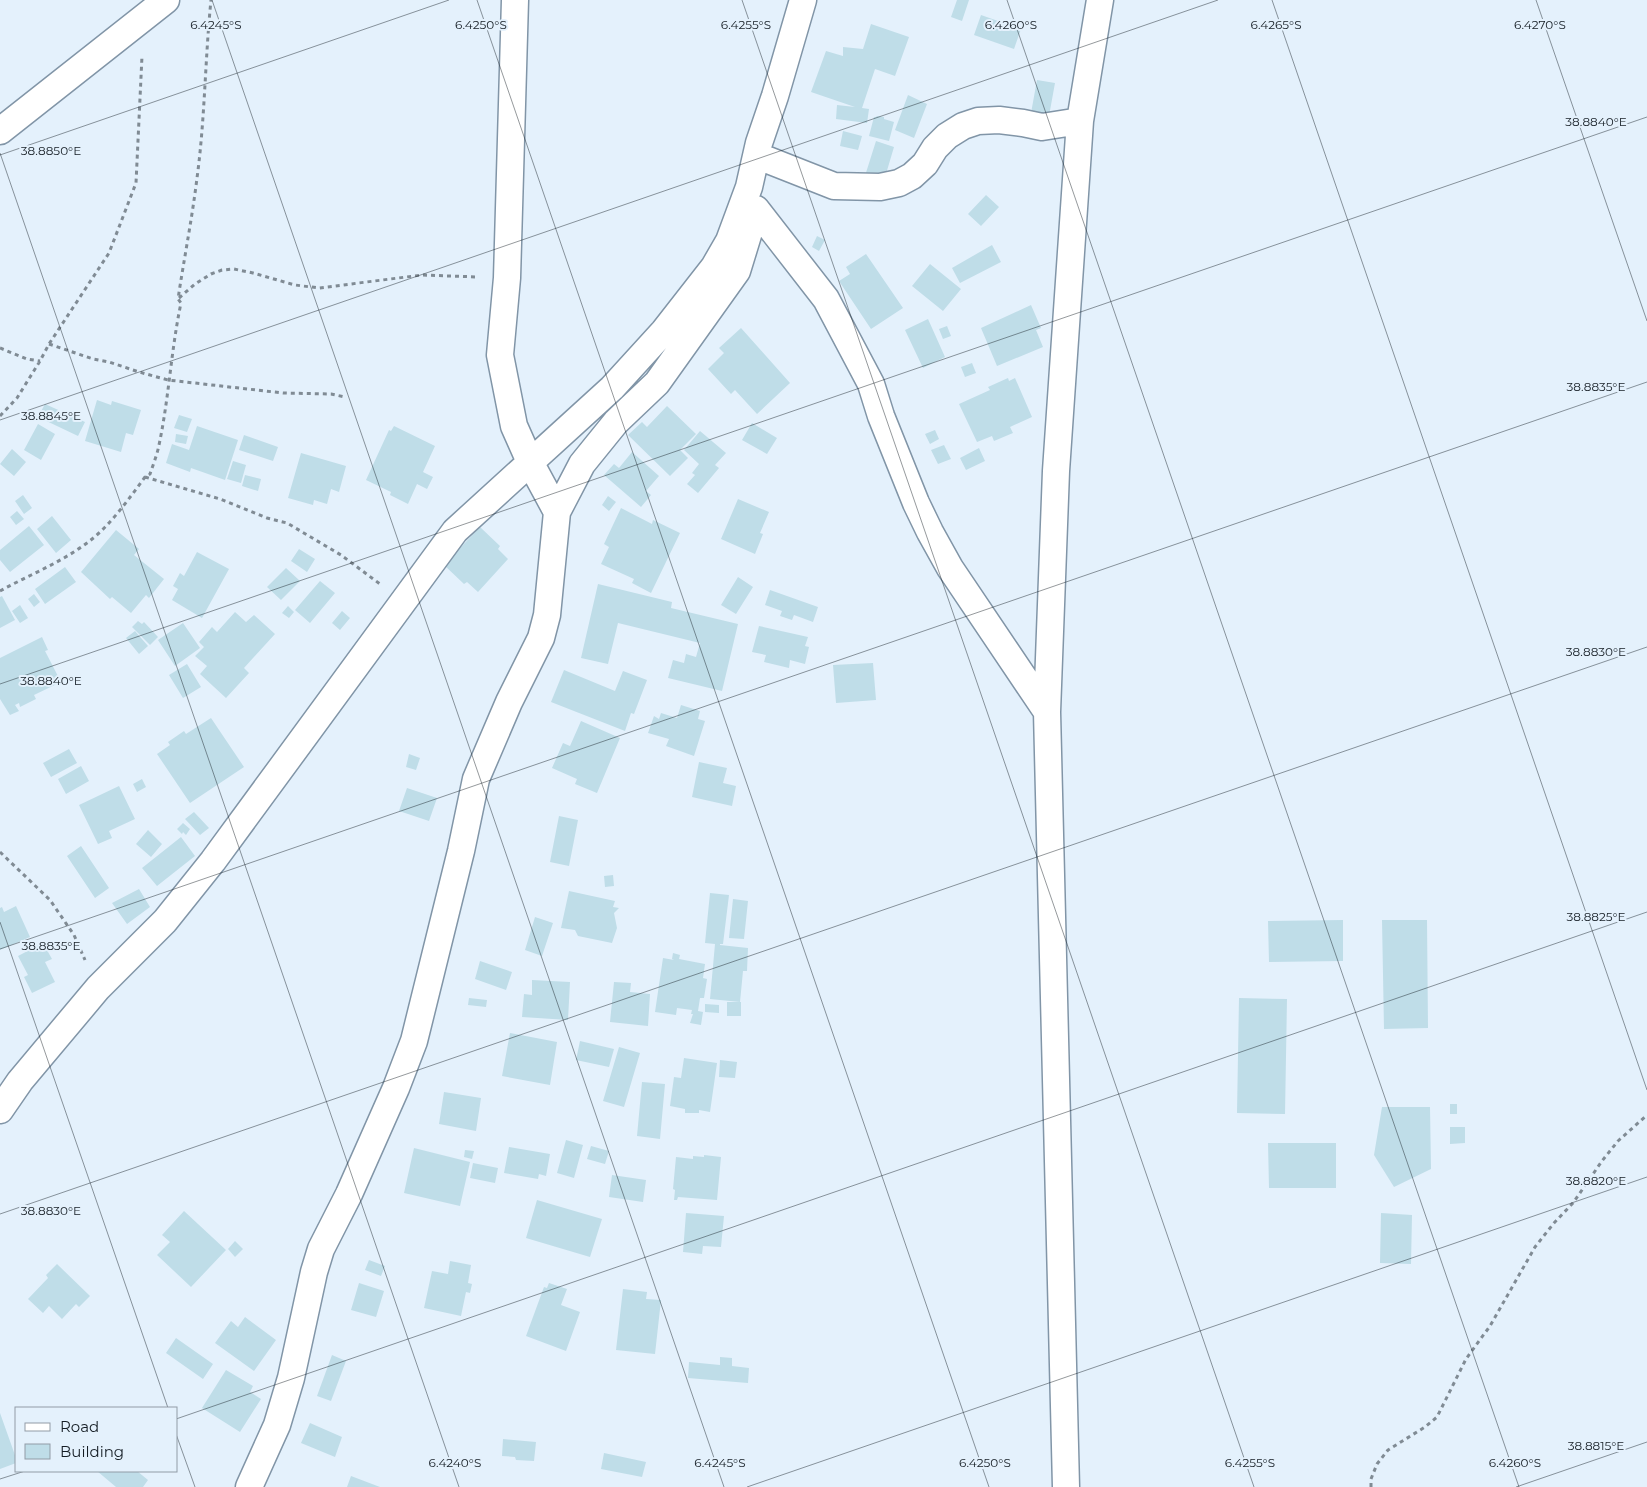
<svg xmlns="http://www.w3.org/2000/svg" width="1647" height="1487" font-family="Montserrat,sans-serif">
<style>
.building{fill:#bfdde8}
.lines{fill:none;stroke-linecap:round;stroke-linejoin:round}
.minor-casing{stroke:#8195a7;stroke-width:29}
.path{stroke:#808b94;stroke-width:3;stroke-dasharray:4 4;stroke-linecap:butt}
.minor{stroke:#fff;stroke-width:26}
.ticks{fill:none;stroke:#151d24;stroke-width:1;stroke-opacity:0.45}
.ticks-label{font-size:12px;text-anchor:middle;fill:#151d24;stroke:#e4f1fc;stroke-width:4;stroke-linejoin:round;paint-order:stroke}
</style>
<rect width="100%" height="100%" fill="#e4f1fc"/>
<!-- building -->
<path class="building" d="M957 0H969L962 21 951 17Z
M981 15 1021 29 1014 49 974 35Z
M871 24 909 37 895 76 875 69 862 108 869 109 867 123 836 119 837 105 855 107 811 92 826 51 843 56V47L863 49Z
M1037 80 1055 83 1049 116 1031 113Z
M908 95 927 104 914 138 895 130Z
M877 116 884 117V119L894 122 889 141 869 136 874 117H876Z
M843 131 862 136 858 150 840 146Z
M876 141 894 147 883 184 864 179Z
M986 195 999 207 981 226 968 214Z
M817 236 825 240 819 251 812 247Z
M992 245 1001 262 960 283 952 268Z
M866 254 903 308 871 329 839 281 850 274 846 267Z
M930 264 961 289 943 311 912 286Z
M1031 305 1041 328 1036 330 1043 347 997 366 981 328Z
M928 319 945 357 923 368 905 330Z
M947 326 951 336 943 339 939 329Z
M741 328 790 383 757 414 735 390 731 394 708 369 724 353 719 348Z
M972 363 976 373 965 377 961 367Z
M1008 378 1009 381 1015 378 1032 417 1010 427 1013 433 994 441 992 436 977 442 959 404 990 390 988 387Z
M97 400 111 405 112 401 141 410 133 435 126 433 121 452 85 441Z
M45 404 85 422 78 436 38 417Z
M667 406 696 434 680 450 688 458 670 476 628 435 642 422 647 427Z
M179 415 192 419 187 432 174 428Z
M752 423 777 438 767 454 742 440Z
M38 424 55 434 41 460 24 450Z
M197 426 238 440 225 480 191 468 190 472 166 463 172 444 189 450Z
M394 426 435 446 423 472 433 477 427 489 417 484 408 504 390 495 391 492 366 480 389 430 391 431Z
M935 430 939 439 930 444 925 434Z
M700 431 726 453 715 465 719 468 698 493 687 484 695 475 692 473 699 464 684 450Z
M176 434 188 436 186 444 175 442Z
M244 435 278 447 273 461 239 450Z
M944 445 951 459 938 464 931 450Z
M979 448 985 461 966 470 960 458Z
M12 449 26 462 14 476 0 464Z
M632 452 659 476 646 491 651 495 641 507 604 475 614 464 619 468Z
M301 453 346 466 339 492 331 489 327 504 314 500 313 505 288 498Z
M233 461 246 465 241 483 227 479Z
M245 475 261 479 258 491 242 486Z
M23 495 32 508 24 514 15 501Z
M608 496 616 502 609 511 602 505Z
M738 499 769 512 760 533 763 534 755 554 721 539Z
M621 508 652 524 653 520 680 533 651 593 632 583 634 579 601 564 609 547 604 544Z
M17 511 24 519 16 525 10 517Z
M52 516 71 540 56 553 37 529Z
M29 526 44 545 10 572 0 560V550Z
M480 527 500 546 498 549 508 559 478 592 467 582 464 584 444 565Z
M116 530 139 549 134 555 164 579 149 598 146 595 131 613 112 597 110 599 81 572Z
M299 549 315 559 307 572 291 561Z
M197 552 229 569 202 618 172 600 178 589 173 586 180 573 184 576Z
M65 567 76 582 45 604 35 589Z
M286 568 300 581 281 600 267 587Z
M738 577 753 587 736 614 721 605Z
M320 581 335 593 310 623 295 610Z
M598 584 672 602 671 608 738 624 722 691 668 678 673 660 684 663 686 654 696 657 700 643 618 623 608 664 581 658Z
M770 590 818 607 813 622 794 615 792 620 780 616 782 611 765 605Z
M34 594 40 602 34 607 28 599Z
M2 596 15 620 0 628V597Z
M20 605 28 618 20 623 12 611Z
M288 606 294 612 289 618 282 613Z
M342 611 350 618 340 630 332 623Z
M235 612 246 622 254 615 275 634 244 668 249 673 226 698 200 674 207 666 195 656 204 647 199 642 212 627 217 632Z
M138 621 142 624 144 622 158 637 150 645 132 627Z
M183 623 200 648 175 666 158 640Z
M759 626 808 637 805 646 809 647 805 664 790 660 789 668 764 662 766 655 752 652Z
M135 631 148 646 139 654 126 638Z
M42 637 48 650 45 651 61 682 34 695 36 699 20 707 19 703 15 705 19 711 10 715 0 699V658Z
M873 663 876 700 836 703 833 665Z
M187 664 201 687 183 698 169 675Z
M564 670 615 691 623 671 647 680 634 714 631 713 625 731 551 702Z
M681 705 700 711 698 719 705 721 694 756 666 746 669 739 648 733 654 716 659 719 661 713 677 718Z
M211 718 244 767 190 803 157 754 170 745 168 742 184 731 186 734Z
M581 721 620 738 597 793 575 784 577 779 552 768 563 743 570 746Z
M69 749 77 763 51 777 43 763Z
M409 754 420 758 416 770 406 767Z
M699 762 727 768 723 783 736 786 732 806 692 797Z
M81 766 89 781 66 794 58 779Z
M142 779 146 787 137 792 133 784Z
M119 786 135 819 109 831 112 838 98 844 79 805Z
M407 788 437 798 429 821 399 811Z
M194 812 209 828 200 835 185 819Z
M559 816 578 820 569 866 550 862Z
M183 823 190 829 186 835 183 832 182 834 177 829Z
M148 830 162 844 151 857 136 844Z
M181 837 195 856 157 886 142 868Z
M81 846 109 888 95 898 67 856Z
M613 875 614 886 605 887 604 876Z
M139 889 150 907 127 924 112 903Z
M569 891 615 901 613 907 619 908 614 913 617 928 612 943 578 936 575 930 561 928Z
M710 893 729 895 723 944H720V945L748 948 747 971H743L740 1002 710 999 715 944 705 943Z
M733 899 748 901 744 939 729 938Z
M16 906 30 937 0 950V908L2 907 4 912Z
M535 917 553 923 542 956 525 950Z
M1343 920V961L1269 962 1268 921Z
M1382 920H1427L1428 1028 1384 1029Z
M43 943 52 959 45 962 55 982 32 993 24 977 28 975 18 956Z
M673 953 680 955 679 959 705 964 703 978 707 979 704 998H700L698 1011 703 1012 701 1025 690 1023 693 1014H691L692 1010 677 1008 676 1015 655 1012 663 958 674 960 672 959Z
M480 961 512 972 506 990 475 979Z
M532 980 570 982 568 1020 522 1017 524 994 532 995Z
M614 982 631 983 630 992 650 994 648 1026 610 1022Z
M469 998 487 1000 486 1007 468 1005Z
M1239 998 1287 999 1285 1114 1237 1113Z
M727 1002H741V1016H727Z
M705 1004 719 1005V1013L705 1012Z
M510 1033 557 1042 550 1085 502 1076Z
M580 1041 614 1049 609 1067 576 1060Z
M619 1047 640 1053 624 1107 603 1101Z
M684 1058 717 1063 710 1112 699 1110V1113H685V1109L670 1106 674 1077 681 1078Z
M720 1060 737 1062 735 1078 719 1077Z
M642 1082 665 1084 660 1139 637 1136Z
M444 1092 481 1098 476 1131 439 1124Z
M1450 1104H1457V1114H1450Z
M1382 1107H1430L1431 1169 1394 1187 1374 1155Z
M1450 1127H1465V1143L1450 1144Z
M566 1140 583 1145 574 1178 557 1173Z
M1268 1143H1336V1188H1269Z
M591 1146 609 1151 605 1164 587 1159Z
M509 1147 550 1154 546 1176 539 1174 538 1179 504 1173Z
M414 1148 470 1162 460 1206 404 1193Z
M465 1150 474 1151 472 1159 464 1157Z
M704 1155 721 1157 717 1200 678 1197 677 1200H674L675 1190 673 1189 676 1157 693 1159V1156L704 1157Z
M473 1163 498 1168 495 1183 470 1178Z
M612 1175 646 1180 643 1202 609 1197Z
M537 1200 602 1219 590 1257 526 1238Z
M184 1211 226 1250 191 1287 157 1255 170 1242 162 1235Z
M686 1213 724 1216 721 1247 703 1246 702 1254 683 1252Z
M1381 1213 1412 1215 1411 1264 1380 1263Z
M235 1241 243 1249 235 1257 228 1249Z
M369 1260 385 1266 381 1276 365 1270Z
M450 1261 471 1265 468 1283 472 1284 470 1293 466 1292 461 1316 424 1308 432 1271 448 1274Z
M57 1264 90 1296 79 1307 76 1304 62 1319 49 1306 43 1313 28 1299 48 1278 46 1275Z
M359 1283 384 1291 376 1317 351 1310Z
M549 1283 567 1289 561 1305 580 1312 566 1351 526 1336 544 1287 547 1288Z
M623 1289 647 1292 646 1299 661 1300 655 1354 616 1350Z
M245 1317 276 1340 254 1371 215 1343 231 1321 238 1327Z
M176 1338 213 1364 203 1379 166 1353Z
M332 1355 346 1361 331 1401 317 1396Z
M720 1357 732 1358V1366L749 1368 748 1383 688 1378 689 1362 720 1365Z
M226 1370 253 1386 250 1392 261 1399 240 1432 202 1408Z
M0 1413 16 1458V1463L0 1469Z
M310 1423 342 1437 335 1457 301 1443Z
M503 1439 536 1442 534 1461 516 1460 515 1457 502 1456Z
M604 1453 646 1462 642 1477 601 1469Z
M97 1471H137L148 1480 143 1487H116Z
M351 1476 380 1487H347Z"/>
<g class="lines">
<defs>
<path id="minor" d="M0 131 166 0
M768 160 834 186 880 187 899 183 912 176 925 164 935 148 947 136 963 126 978 121 999 120 1023 123 1042 127 1080 121
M756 209 826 299 871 384 881 416 916 503 930 532 950 568 1047 712
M557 512 582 464 616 422 657 383 737 271 752 222
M0 1110 20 1081 98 988 165 921 213 861 455 531 612 388 664 331 714 267 729 241 749 187 759 143 775 96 803 0
M249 1487 277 1425 291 1378 314 1272 321 1249 349 1194 396 1088 414 1041 461 851 476 779 509 702 541 638 547 615 557 512 530 462 514 426 500 355 507 278 515 0
M1066 1487 1047 712 1056 471 1080 121 1100 0"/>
</defs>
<!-- minor casing -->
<use href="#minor" class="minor-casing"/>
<!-- path -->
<path class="path" d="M179 298 195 284 211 274 222 270 234 269 253 273 295 285 319 288 422 275 478 277
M49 344 93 359 109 362 139 372 168 380 283 393 331 394 345 397
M0 348 27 359 40 361
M0 416 17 398 40 361 49 344 109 253 136 183 142 56
M145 477 220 499 267 518 287 523 341 555 380 584
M0 591C29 575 60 563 87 543 110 526 128 500 145 477L150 474C153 465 157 455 159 445 169 398 171 350 181 303L178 299C184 259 192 219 197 178 205 119 205 59 211 0
M0 852 50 900 74 935 85 960
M1371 1487V1479L1377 1464 1388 1450 1425 1427 1437 1417 1466 1359 1490 1326 1535 1247 1554 1223 1573 1203 1602 1161 1618 1141 1647 1115"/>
<!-- minor -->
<use href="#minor" class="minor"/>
</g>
<!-- ticks -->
<path class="ticks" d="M212 0 724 1487M477 0 989 1487M742 0 1254 1487M1007 0 1519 1487M1272 0 1647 1090M1536 0 1647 321M0 153 459 1487M0 155 449 0M0 420 1218 0M0 684 1647 117M0 922 168 1408M0 949 1647 382M0 1214 1647 647M176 1419 1647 912M176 1434 195 1487M0 1479 25 1471M747 1487 1647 1177M1516 1487 1647 1442"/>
<g class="ticks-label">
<text x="1011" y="29">6.4260°S</text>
<text x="1276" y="29">6.4265°S</text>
<text x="216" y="29">6.4245°S</text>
<text x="481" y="29">6.4250°S</text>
<text x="746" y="29">6.4255°S</text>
<text x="1540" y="29">6.4270°S</text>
<text x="1596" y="126">38.8840°E</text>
<text x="51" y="155">38.8850°E</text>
<text x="1596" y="391">38.8835°E</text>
<text x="51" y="420">38.8845°E</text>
<text x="1596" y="656">38.8830°E</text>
<text x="51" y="685">38.8840°E</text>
<text x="1596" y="921">38.8825°E</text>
<text x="51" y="950">38.8835°E</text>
<text x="1596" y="1185">38.8820°E</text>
<text x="51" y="1215">38.8830°E</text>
<text x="1596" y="1450">38.8815°E</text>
<text x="455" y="1467">6.4240°S</text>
<text x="720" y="1467">6.4245°S</text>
<text x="985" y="1467">6.4250°S</text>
<text x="1250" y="1467">6.4255°S</text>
<text x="1515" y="1467">6.4260°S</text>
</g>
<!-- legend -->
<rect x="15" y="1407" width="162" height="65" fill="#e4f1fc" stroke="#919ca6"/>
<rect x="25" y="1423" width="25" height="8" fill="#ffffff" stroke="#919ca6"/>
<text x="60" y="1432" font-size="15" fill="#151d24">Road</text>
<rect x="25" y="1444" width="25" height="15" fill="#bfdde8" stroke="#919ca6"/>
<text x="60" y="1457" font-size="15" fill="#151d24">Building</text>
</svg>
